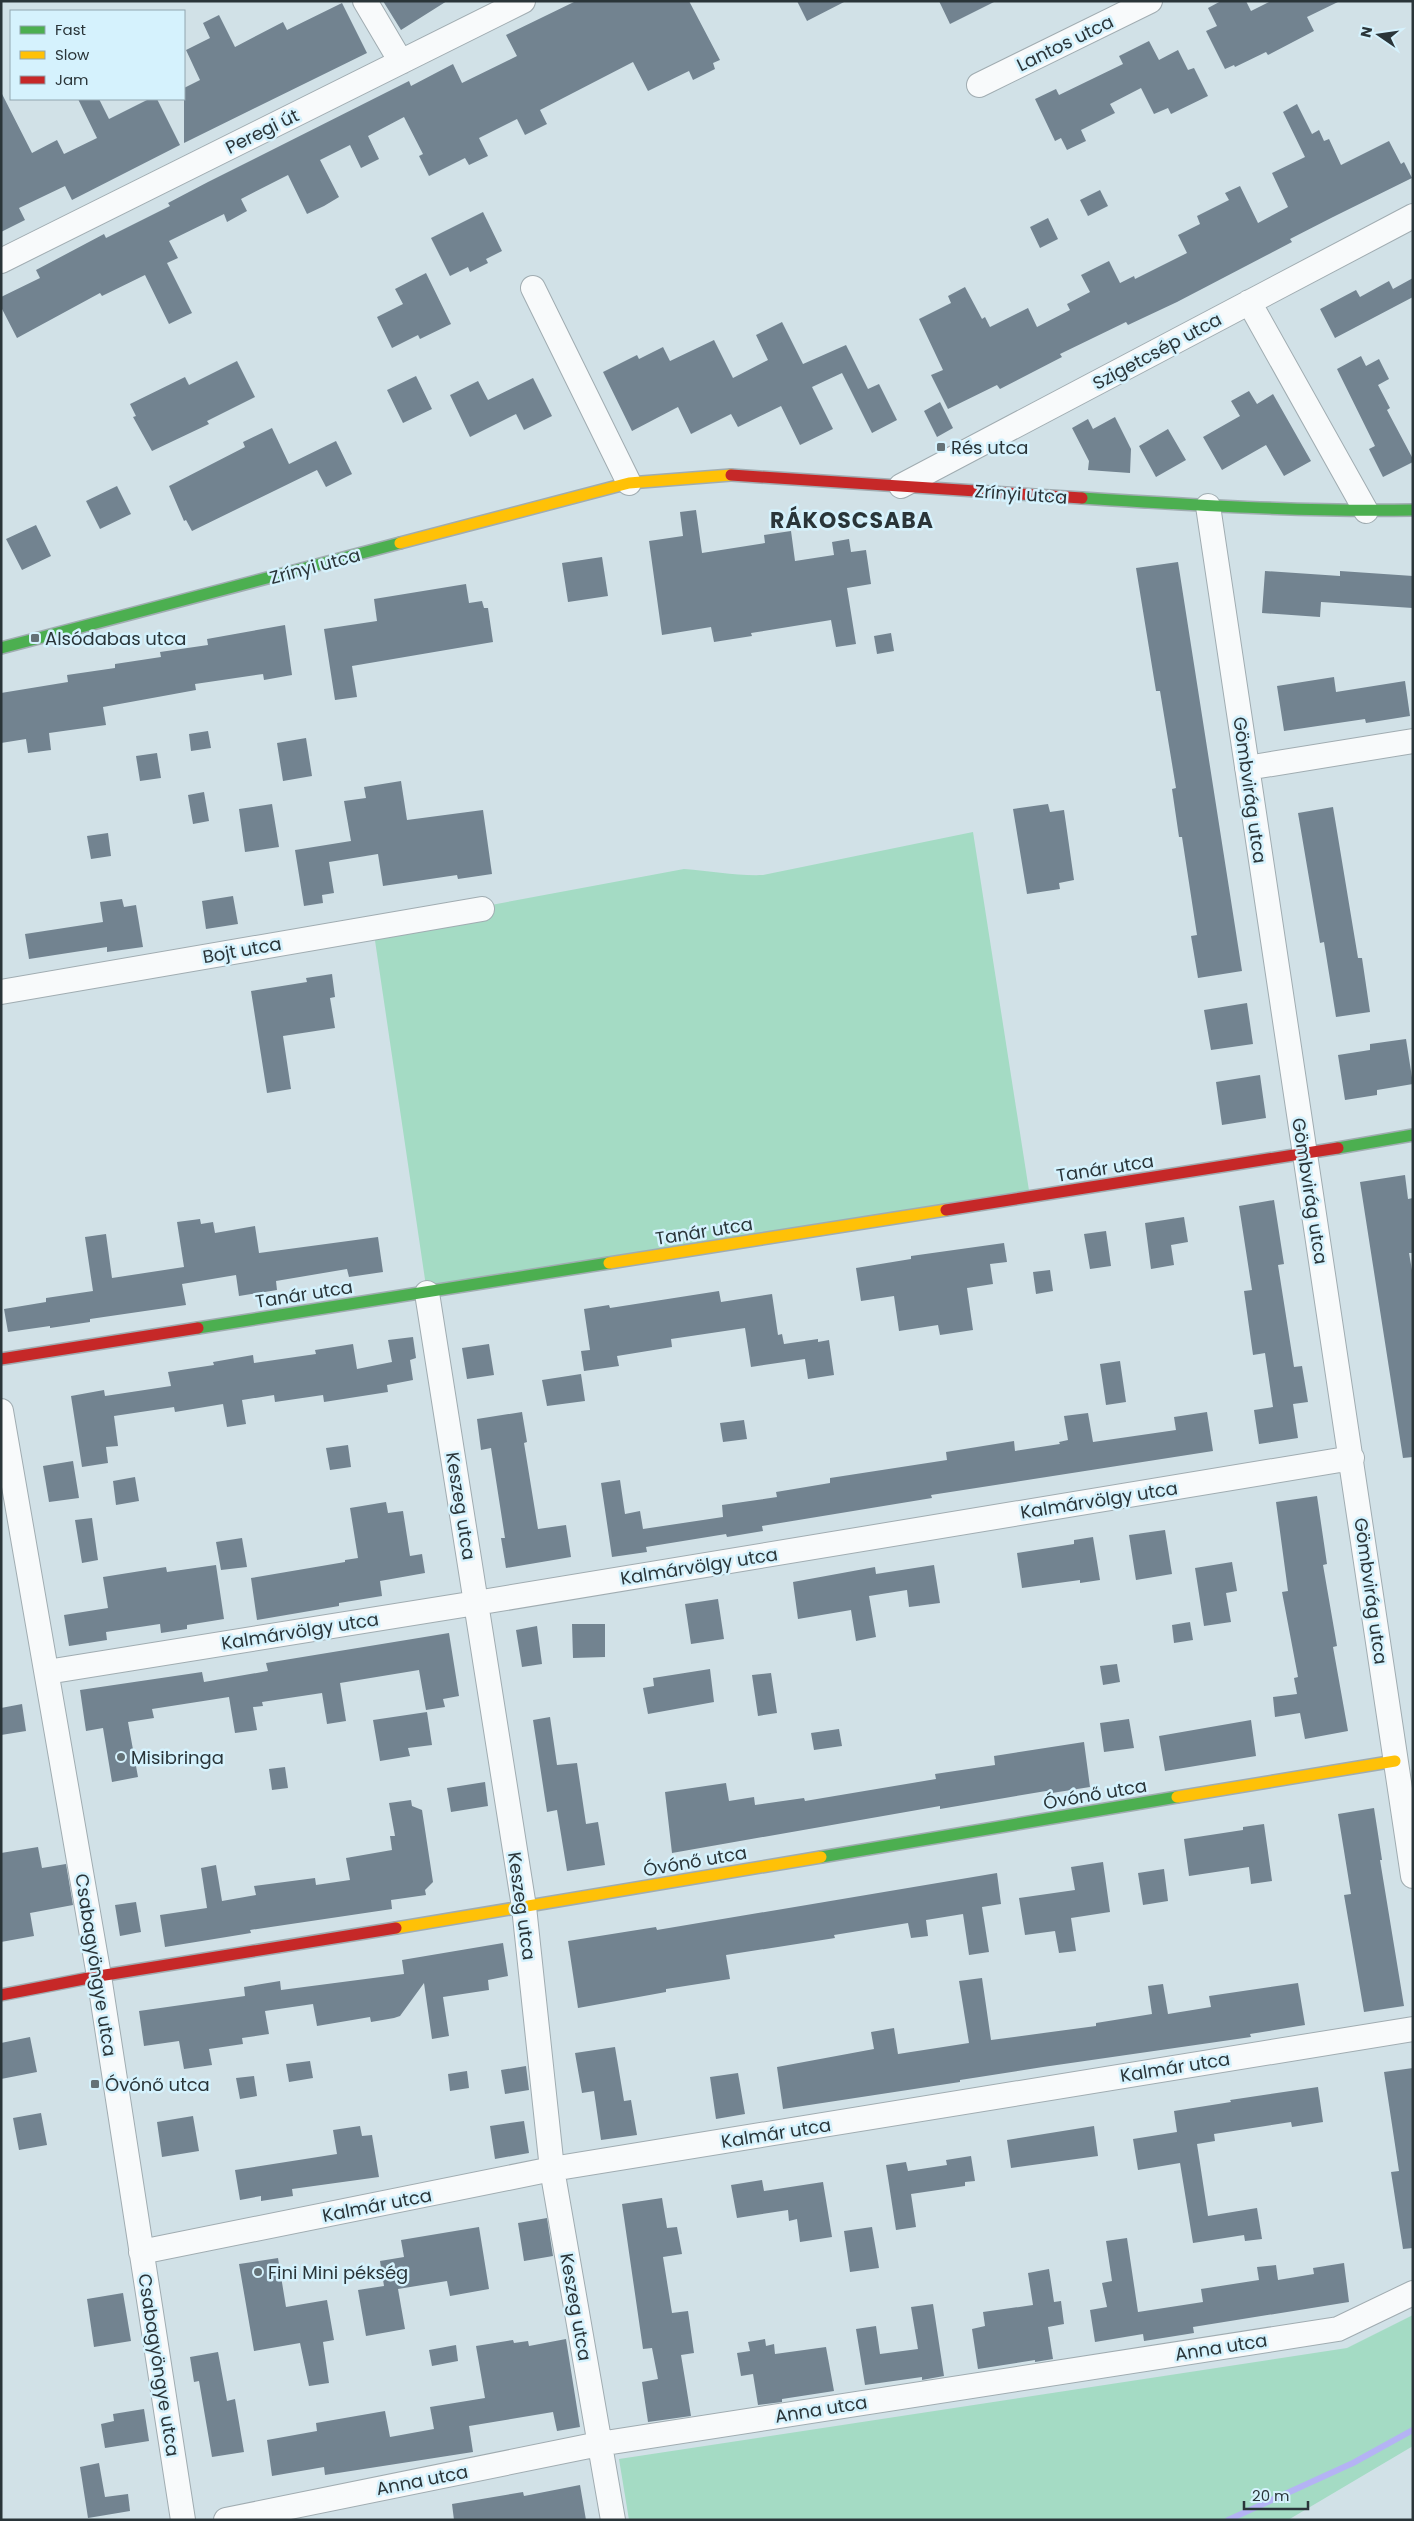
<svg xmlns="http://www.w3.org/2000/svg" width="1414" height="2521" font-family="Poppins,sans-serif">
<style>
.green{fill:#a4dbc4}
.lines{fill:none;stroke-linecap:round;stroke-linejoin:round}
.stream{stroke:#b4b3f4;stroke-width:6}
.building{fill:#728390}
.street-casing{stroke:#a0acb1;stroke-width:26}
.fast-casing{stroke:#a0acb1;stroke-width:14}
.slow-casing{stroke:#a0acb1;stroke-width:14}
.jam-casing{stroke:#a0acb1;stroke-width:14}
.street{stroke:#f8fafb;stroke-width:24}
.fast{stroke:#4caf50;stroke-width:11}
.slow{stroke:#ffc107;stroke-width:11}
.jam{stroke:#c62828;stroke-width:11}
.poi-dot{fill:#647176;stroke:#d5f2fd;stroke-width:2}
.labels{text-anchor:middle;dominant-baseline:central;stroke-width:5;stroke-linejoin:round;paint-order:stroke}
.street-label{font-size:18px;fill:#2a3539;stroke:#d5f2fd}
.poi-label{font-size:18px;fill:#2a3539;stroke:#d5f2fd;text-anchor:start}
.district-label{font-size:22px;font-weight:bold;letter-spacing:1px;fill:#2a3539;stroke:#d5f2fd}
</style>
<rect width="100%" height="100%" fill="#d1e1e7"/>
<!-- green -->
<path class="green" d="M973 832 1030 1197 427 1293 373 927 684 869C711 871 737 876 763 875Z
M1413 2315V2446L1288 2520H629L619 2459 1347 2348Z"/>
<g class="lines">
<!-- stream -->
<path class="stream" d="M1228 2520 1353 2463 1413 2430"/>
</g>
<!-- building -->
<path class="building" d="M383 1H447L401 30Z
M576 1H689L720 60 713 63 715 69 693 80 689 71 648 91 633 62 540 110 547 124 525 135 517 119 479 138 488 156 469 165 465 158 429 176 419 156 423 154 404 117 368 136 379 159 361 168 350 145 320 160 339 197 324 206 307 214 288 175 241 199 247 211 227 222 224 214 169 241 178 258 167 263 192 313 169 324 145 275 102 296 100 293 17 338 1 307V297L40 278 36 270 104 234 106 238 170 206 168 203 208 182 409 81 411 86 453 64 462 83 517 56 506 35Z
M797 1H846L807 21Z
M939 1H996L950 24Z
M1221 1H1246L1251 11 1271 1H1340L1307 17 1314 31 1268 55 1266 52 1235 67 1234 65 1225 69 1206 31 1217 26 1208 8Z
M342 3 367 53 184 143V88L200 80 186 50 210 38 203 23 219 15 235 47 283 22 287 30Z
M1149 41 1159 60 1178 50 1188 70 1194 68 1208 96 1171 114 1168 108 1154 114 1141 88 1110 104 1115 113 1081 130 1086 141 1067 150 1061 138 1055 141 1035 99 1056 89 1059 95 1123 64 1119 56Z
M1 92 32 153 57 140 64 154 97 138 78 99H99L109 119 149 99H157L180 145 72 200 65 186 19 208 25 220 1 232Z
M1297 104 1312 134 1319 130 1324 141 1329 139 1341 165 1389 141 1401 164 1404 162 1412 178 1333 217 1290 239 1292 242 1177 302 1128 325 1126 322 1060 354 1062 357 1000 389 997 385 948 409 931 375 943 370 919 319 951 303 948 296 965 287 982 319 985 317 990 327 1028 308 1037 327 1070 310 1067 304 1090 292 1081 275 1109 261 1120 283 1134 276 1135 279 1187 253 1178 235 1200 224 1197 216 1229 200 1225 193 1240 186 1258 223 1288 207 1272 173 1305 157 1283 112Z
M1100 190 1108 206 1088 216 1080 200Z
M483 212 502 251 486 259 488 263 470 272 468 267 450 276 431 238Z
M1048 218 1058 239 1040 248 1030 227Z
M426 273 451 324 420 339 418 335 392 348 377 317 403 304 395 289Z
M1413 278V297L1335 338 1320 309 1356 290 1360 297 1389 281 1393 289Z
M782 322 803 364 846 345 868 389 879 384 897 420 872 433 842 373 812 387 833 429 800 445 781 406 738 427 731 414 691 434 678 407 632 431 603 372 637 355 639 359 663 347 670 361 714 340 733 378 768 360 756 335Z
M1361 356 1366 366 1379 359 1389 379 1378 385 1390 408 1387 410 1413 459V462L1383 477 1369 449 1375 446 1337 369Z
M237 361 255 397 207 421 209 424 152 451 133 417 136 416 130 404 185 377 189 385Z
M416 376 432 409 403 423 387 390Z
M533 378 552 416 524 430 516 414 470 437 450 395 478 381 488 400Z
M1249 391 1257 404 1273 394 1311 461 1284 476 1266 445 1222 470 1203 437 1240 416 1231 401Z
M940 402 953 428 937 437 924 411Z
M1115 417 1131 449 1130 473 1088 470 1089 461 1072 428 1088 419 1093 429Z
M272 428 289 464 336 441 352 474 326 487 317 470 192 531 186 520 184 521 169 486 245 447 243 442Z
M1168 429 1186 460 1156 477 1139 446Z
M117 486 131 514 100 529 86 501Z
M696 510 702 553 765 543 764 535 791 531 795 561 834 555 832 542 849 539 851 552 866 550 871 584 847 588 856 644 836 647 831 620 751 633 752 636 714 642 711 627 662 635 649 541 683 536 680 512Z
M36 525 51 556 22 570 6 539Z
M602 557 608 596 568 602 562 563Z
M1178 562 1242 971 1198 978 1191 936 1197 935 1182 837H1179L1172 789 1176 788 1160 691H1156L1136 568Z
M1265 571 1340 576V571L1413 576V608L1321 602 1320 617 1262 613Z
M466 584 469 603 482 601 484 608H488L493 642 352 666 357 697 335 700 324 629 377 621 374 599Z
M285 625 292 675 264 680 263 674 195 684 196 690 103 707 106 725 49 733 51 750 28 753 26 739 1 743V693L68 682 67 675 115 668V664L161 657 160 652 208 645 207 639Z
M891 633 894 651 877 654 874 636Z
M1334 677 1336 692 1405 681 1410 716 1366 723 1365 719 1284 731 1277 686Z
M208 731 211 748 191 751 189 734Z
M306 738 312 776 283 781 277 743Z
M157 753 161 778 140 781 136 756Z
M401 781 407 820 483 810 492 874 458 879 457 875 383 886 378 854 329 862 334 893 322 895 323 903 304 906 295 850 351 841 344 801 366 798 364 787Z
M204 792 209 821 193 824 188 795Z
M272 804 279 847 245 852 239 809Z
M1048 804 1050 812 1064 810 1074 880 1059 883 1060 889 1027 894 1013 809Z
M1333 807 1358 958H1362L1370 1012 1336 1017 1324 942 1320 943 1298 813Z
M108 833 111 856 91 859 87 836Z
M233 896 238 924 206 929 202 901Z
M122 899 124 907 136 905 143 947 107 952V947L29 959 25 934 103 922 100 902Z
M332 974 335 997 330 998 335 1028 283 1036 291 1089 267 1093 251 991 307 982 306 978Z
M1247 1003 1253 1044 1211 1050 1204 1010Z
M1406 1039 1413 1084 1377 1090V1095L1345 1100 1338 1055 1370 1050V1044Z
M1260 1075 1266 1118 1222 1125 1216 1082Z
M1405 1175 1408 1199 1413 1198V1253H1409L1413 1276V1457L1403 1458 1360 1182Z
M1274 1200 1284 1264 1278 1265 1294 1367 1302 1366 1308 1402 1293 1404 1298 1438 1259 1444 1254 1410 1273 1407 1265 1353 1253 1355 1244 1291 1252 1290 1239 1206Z
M1184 1217 1188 1242 1171 1245 1174 1265 1151 1269 1145 1223Z
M200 1219 201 1224 213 1222 215 1233 255 1226 259 1253 378 1237 383 1272 349 1277 347 1269 276 1281 277 1290 239 1296 236 1275 182 1284 186 1305 90 1319V1322L50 1328V1326L8 1332 4 1309 46 1302V1298L93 1291 85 1237 106 1234 112 1278 184 1267 177 1222Z
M1106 1231 1111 1266 1090 1269 1084 1234Z
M1004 1243 1007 1262 990 1264 993 1284 967 1288 973 1330 940 1335 938 1325 899 1331 894 1296 861 1301 856 1268 911 1259V1256Z
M1050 1270 1053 1291 1036 1294 1033 1272Z
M719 1291 721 1302 772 1294 778 1335 782 1334 784 1344 818 1339V1342L829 1340 834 1375 808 1379 805 1359 751 1367 745 1328 671 1339 672 1347 617 1356 619 1366 584 1371 581 1351 590 1350 584 1309 609 1305 610 1308Z
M413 1337 416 1358 410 1360 413 1380 387 1385 388 1392 324 1402 323 1395 275 1402 274 1395 242 1400 246 1424 227 1427 223 1404 175 1412 174 1407 114 1416 118 1446 106 1447 108 1463 82 1467 71 1396 104 1390 105 1396 171 1386 168 1372 214 1365 213 1362 253 1355 254 1363 316 1354 315 1350 353 1344 357 1369 392 1362 388 1340Z
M489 1344 494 1375 467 1379 462 1348Z
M1120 1361 1126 1402 1106 1405 1100 1364Z
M581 1374 585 1401 547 1406 542 1380Z
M522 1412 527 1442 524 1443 538 1529 566 1525 571 1557 506 1568 501 1538H505L491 1448 481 1450 477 1419Z
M1207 1412 1213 1451 931 1495 932 1498 762 1526 763 1531 727 1537 726 1534 646 1547 647 1552 612 1557 601 1483 620 1480 625 1514 640 1511 643 1529 723 1517 722 1505 777 1497 776 1492 830 1483V1478L947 1460 946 1452 1014 1441 1015 1451 1060 1444 1059 1442 1068 1440 1064 1416 1088 1413 1093 1442 1176 1430 1174 1417Z
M744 1420 747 1439 723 1442 720 1423Z
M348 1445 351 1467 330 1470 326 1448Z
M73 1461 79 1498 49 1502 43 1466Z
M135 1477 139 1501 116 1505 113 1481Z
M1317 1496 1327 1564 1323 1565 1337 1646 1333 1647 1348 1731 1305 1739 1300 1713 1275 1717 1273 1697 1297 1694 1294 1678 1298 1677 1282 1592 1288 1591 1276 1502Z
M386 1502 388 1513 403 1511 410 1556 422 1554 425 1573 380 1581 382 1596 339 1603V1606L257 1620 251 1578 345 1562V1560L358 1558 350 1508Z
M92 1518 98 1560 82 1563 75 1520Z
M1165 1530 1172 1574 1136 1580 1129 1535Z
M1093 1537 1100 1580 1080 1583V1580L1022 1588 1017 1553 1074 1544V1540Z
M242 1538 247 1567 221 1570 216 1542Z
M1232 1562 1237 1591 1226 1593 1231 1622 1204 1626 1195 1568Z
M216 1565 224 1619 187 1625V1629L161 1633 160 1624 106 1632 107 1640 69 1646 64 1615 108 1608 103 1577 166 1567 167 1572Z
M934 1565 940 1603 909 1607 907 1590 869 1596 876 1637 856 1641 851 1610 798 1619 793 1582 875 1567 876 1574Z
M718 1599 724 1639 691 1644 685 1604Z
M1190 1622 1193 1640 1174 1643 1172 1625Z
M572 1624H605V1657L573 1658Z
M537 1626 542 1664 522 1667 516 1630Z
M449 1633 459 1696 443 1699 445 1707 426 1710 419 1670 340 1683 346 1721 327 1724 322 1693 262 1702 263 1706 253 1707 257 1730 235 1733 229 1697 152 1709 154 1718 128 1722 138 1777 112 1782 103 1728 86 1731 80 1690 202 1672 204 1682 268 1671 266 1663Z
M1117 1664 1120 1682 1103 1685 1100 1666Z
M710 1669 714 1702 648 1714 643 1688 654 1686 653 1678Z
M771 1673 777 1713 758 1716 752 1675Z
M22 1704 26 1731 1 1735V1708Z
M427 1712 432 1745 408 1748 410 1756 380 1761 373 1720Z
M550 1717 557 1765 577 1763 586 1824 598 1822 605 1865 567 1871 557 1810 547 1812 533 1720Z
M1129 1719 1134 1748 1104 1752 1100 1723Z
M1251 1720 1256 1756 1165 1771 1159 1736Z
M839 1729 842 1746 814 1750 811 1733Z
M1084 1742 1090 1787 1052 1793V1790L940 1809V1806L672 1853 665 1792 726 1783 729 1801 754 1797 755 1805 804 1798 805 1801 936 1779 935 1774 995 1765 994 1756Z
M285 1767 288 1788 272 1790 269 1769Z
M485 1782 488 1806 451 1812 447 1788Z
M411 1800 412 1806 422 1810 433 1882 425 1890 426 1895 391 1900 392 1909 250 1930 251 1933 165 1947 160 1915 207 1908 201 1868 216 1865 222 1901 256 1895 254 1886 315 1878 316 1885 350 1880 346 1858 392 1850 390 1836H395L389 1803Z
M1374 1808 1382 1860H1380L1404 2006 1364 2012 1344 1895 1351 1894 1338 1814Z
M1264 1824 1272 1881 1251 1884 1249 1867 1189 1876 1184 1839 1243 1830V1827Z
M38 1847 42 1868 66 1864 73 1905 30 1913 34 1936 1 1942V1853Z
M1103 1862 1110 1912 1071 1918 1076 1951 1059 1953 1055 1931 1025 1935 1019 1898 1075 1890 1071 1867Z
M1164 1869 1168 1901 1143 1905 1138 1873Z
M997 1873 1001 1904 982 1907 989 1952 969 1955 963 1914 926 1920 928 1936 911 1938 908 1923 834 1935 835 1938 726 1955 730 1979 666 1989V1992L578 2008 568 1941 656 1927 657 1930Z
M136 1902 141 1932 120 1936 115 1905Z
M503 1943 508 1976 488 1980 489 1990 443 1997 449 2036 432 2039 424 1983 400 2016 394 2018 371 2022 370 2017 317 2026 313 2004 265 2011 269 2034 242 2038 243 2044 209 2049 212 2065 184 2069 179 2041 144 2046 139 2011 245 1996 244 1987 280 1981 281 1990 404 1974 402 1960Z
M982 1978 991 2040 1096 2026V2023L1152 2014 1148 1986 1163 1984 1168 2014 1211 2007 1209 1996 1298 1983 1305 2025 1250 2034 1251 2037 1043 2067 960 2080V2082L783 2109 777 2067 874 2049 871 2032 894 2028 898 2054 969 2043 959 1981Z
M30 2037 37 2072 1 2079V2043Z
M615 2047 624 2101 631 2100 637 2135 601 2140 594 2091 582 2093 575 2053Z
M310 2061 313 2078 289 2082 286 2064Z
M526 2066 529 2090 505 2094 501 2070Z
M1413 2068V2248L1403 2249 1391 2172 1399 2171 1384 2072Z
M467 2071 469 2088 450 2091 448 2074Z
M738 2073 745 2114 716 2119 710 2077Z
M254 2076 257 2096 240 2099 236 2078Z
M1318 2087 1323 2122 1292 2127 1291 2122 1214 2134 1215 2141 1197 2144 1208 2216 1257 2208 1262 2239 1245 2241 1244 2235 1193 2243 1180 2163 1138 2170 1133 2139 1177 2132 1174 2111 1231 2102 1230 2100Z
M41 2113 47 2145 19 2150 13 2118Z
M193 2116 199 2151 162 2157 157 2122Z
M524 2121 529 2153 495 2159 490 2126Z
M360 2126 362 2136 372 2135 379 2177 292 2189 293 2196 261 2201V2196L240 2200 235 2170 337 2154 333 2130Z
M1094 2126 1098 2156 1011 2168 1007 2140Z
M971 2156 975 2181 965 2182V2186L911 2194 916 2227 896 2230 886 2165 906 2162 908 2171 947 2165 946 2160Z
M762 2180 764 2191 823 2182 832 2237 800 2242 797 2219 789 2221 788 2210 737 2218 731 2185Z
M662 2198 667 2228 677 2227 682 2254 663 2257 672 2313 688 2311 694 2353 681 2355 691 2416 648 2422 642 2382 658 2379 652 2348 643 2349 622 2204Z
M547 2218 553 2256 524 2261 518 2223Z
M479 2227 489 2289 450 2296 447 2281 398 2289 405 2329 366 2336 358 2290 384 2286 380 2261 404 2257 401 2240Z
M872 2227 879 2268 850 2272 844 2231Z
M1127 2238 1138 2312 1203 2302 1201 2289 1259 2280 1257 2267 1276 2265 1278 2280 1314 2274 1313 2268 1344 2263 1349 2302 1193 2327 1194 2333 1144 2341 1143 2334 1095 2342 1090 2310 1107 2307 1102 2283 1112 2281 1106 2241Z
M278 2258 286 2307 327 2300 334 2340 323 2342 329 2383 309 2386 300 2343 254 2351 239 2264Z
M1049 2269 1054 2302 1061 2301 1064 2324 1048 2327 1053 2359 1035 2362V2360L978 2369 972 2329 985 2326 983 2312 1033 2305 1028 2273Z
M123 2293 131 2341 94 2347 87 2299Z
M933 2304 944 2376 922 2380V2377L865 2385 856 2329 876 2326 880 2354 918 2349 911 2307Z
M566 2339 580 2427 557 2431 553 2412 469 2426 473 2452 325 2475 324 2467 272 2476 267 2440 317 2431 316 2423 385 2411 390 2437 434 2429 430 2407 485 2398 476 2346 513 2340 514 2343 528 2341 529 2346Z
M765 2339 766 2346 774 2344 775 2354 826 2347 834 2391 782 2399V2402L758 2405 753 2374 741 2376 737 2353 750 2351 748 2342Z
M456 2345 458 2361 432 2366 429 2350Z
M218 2352 227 2401 235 2399 244 2452 212 2457 199 2381 194 2382 190 2357Z
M144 2409 149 2441 105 2448 101 2424 114 2421 113 2414Z
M99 2463 105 2497 128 2494 130 2511 88 2518 80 2467Z
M580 2485 586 2520H454L452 2504 523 2492 524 2496Z"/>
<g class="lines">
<defs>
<path id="street" d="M365 1 401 62
M979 85 1150 1
M1 261 523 1
M533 288 629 483
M1249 302 1366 511
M901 486 1413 216
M1208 506 1413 1876
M1247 768 1413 741
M1 992 482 909
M427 1293 524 1907 552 2169 613 2520
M1 1411 99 1976 183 2520
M47 1672 476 1603 1352 1458
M141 2252 552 2169 1413 2029
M226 2520 599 2444 1338 2329 1413 2293"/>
<path id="fast" d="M1082 498C1192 505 1303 512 1413 510
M1 648 400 543
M1338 1148 1413 1135
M198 1328 609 1263
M821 1857 1177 1797"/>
<path id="slow" d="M400 543 629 483 731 475
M609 1263 946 1210
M1177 1797 1395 1761
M396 1928 821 1857"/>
<path id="jam" d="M731 475 1082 498
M946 1210 1338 1148
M1 1359 198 1328
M1 1995 99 1976 396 1928"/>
</defs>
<!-- street casing -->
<use href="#street" class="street-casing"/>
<!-- fast casing -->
<use href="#fast" class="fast-casing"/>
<!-- slow casing -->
<use href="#slow" class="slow-casing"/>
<!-- jam casing -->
<use href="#jam" class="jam-casing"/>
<!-- street -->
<use href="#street" class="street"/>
<!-- fast -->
<use href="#fast" class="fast"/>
<!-- slow -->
<use href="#slow" class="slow"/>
<!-- jam -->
<use href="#jam" class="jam"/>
</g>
<!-- markers -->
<g class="poi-dot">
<rect x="936" y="442" width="10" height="10" rx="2.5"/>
<rect x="30" y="633" width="10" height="10" rx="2.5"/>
<circle cx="121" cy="1757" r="5"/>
<rect x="90" y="2079" width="10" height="10" rx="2.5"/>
<circle cx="258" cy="2272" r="5"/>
</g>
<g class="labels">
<!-- street labels -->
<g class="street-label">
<text transform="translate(1065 43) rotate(-26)">Lantos utca</text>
<text transform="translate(262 131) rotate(-26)">Peregi út</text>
<text transform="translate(1157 351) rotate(-28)">Szigetcsép utca</text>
<text transform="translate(1021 494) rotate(4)">Zrínyi utca</text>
<text transform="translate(315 566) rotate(-15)">Zrínyi utca</text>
<text transform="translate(1250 790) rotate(82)">Gömbvirág utca</text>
<text transform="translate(242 950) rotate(-10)">Bojt utca</text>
<text transform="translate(1105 1168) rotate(-9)">Tanár utca</text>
<text transform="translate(1310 1191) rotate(81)">Gömbvirág utca</text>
<text transform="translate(704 1231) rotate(-9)">Tanár utca</text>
<text transform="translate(304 1294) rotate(-9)">Tanár utca</text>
<text transform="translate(1099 1500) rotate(-9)">Kalmárvölgy utca</text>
<text transform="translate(461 1506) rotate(81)">Keszeg utca</text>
<text transform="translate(699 1566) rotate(-9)">Kalmárvölgy utca</text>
<text transform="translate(1371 1591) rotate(82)">Gömbvirág utca</text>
<text transform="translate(300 1631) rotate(-9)">Kalmárvölgy utca</text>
<text transform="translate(1095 1794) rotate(-10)">Óvónő utca</text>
<text transform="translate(695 1861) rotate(-10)">Óvónő utca</text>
<text transform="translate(522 1906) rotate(82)">Keszeg utca</text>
<text transform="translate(96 1965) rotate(81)">Csabagyöngye utca</text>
<text transform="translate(1175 2067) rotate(-9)">Kalmár utca</text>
<text transform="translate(776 2133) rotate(-9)">Kalmár utca</text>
<text transform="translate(377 2205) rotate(-11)">Kalmár utca</text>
<text transform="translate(576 2307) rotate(80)">Keszeg utca</text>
<text transform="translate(1221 2347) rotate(-9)">Anna utca</text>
<text transform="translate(159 2365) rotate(81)">Csabagyöngye utca</text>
<text transform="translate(821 2409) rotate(-9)">Anna utca</text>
<text transform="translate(422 2480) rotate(-11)">Anna utca</text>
</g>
<!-- poi labels -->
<g class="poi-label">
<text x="951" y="447">Rés utca</text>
<text x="45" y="638">Alsódabas utca</text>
<text x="131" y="1757">Misibringa</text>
<text x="105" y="2084">Óvónő utca</text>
<text x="268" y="2272">Fini Mini pékség</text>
</g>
<!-- district labels -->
<g class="district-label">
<text x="852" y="520">RÁKOSCSABA</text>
</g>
</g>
<!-- border -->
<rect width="1414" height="2521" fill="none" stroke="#2a3539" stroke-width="5"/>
<!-- legend -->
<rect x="10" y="10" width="175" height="90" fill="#d5f2fd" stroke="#91a6af"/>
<rect x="20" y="26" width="25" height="8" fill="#4caf50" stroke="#91a6af"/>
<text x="55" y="35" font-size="15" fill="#2a3539">Fast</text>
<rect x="20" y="51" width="25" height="8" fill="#ffc107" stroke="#91a6af"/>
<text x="55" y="60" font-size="15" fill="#2a3539">Slow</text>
<rect x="20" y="76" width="25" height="8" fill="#c62828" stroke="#91a6af"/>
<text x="55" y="85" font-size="15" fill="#2a3539">Jam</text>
<!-- north arrow -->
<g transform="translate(1379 35) rotate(283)" stroke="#d5f2fd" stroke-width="4" paint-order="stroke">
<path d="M0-4L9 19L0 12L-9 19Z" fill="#2a3539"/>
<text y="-8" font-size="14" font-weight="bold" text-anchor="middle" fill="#2a3539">N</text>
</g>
<!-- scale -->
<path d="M1244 2501v8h64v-8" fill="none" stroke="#2a3539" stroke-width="2.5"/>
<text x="1252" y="2501" font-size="15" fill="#2a3539" stroke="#d5f2fd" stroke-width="4" paint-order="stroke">20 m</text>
</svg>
